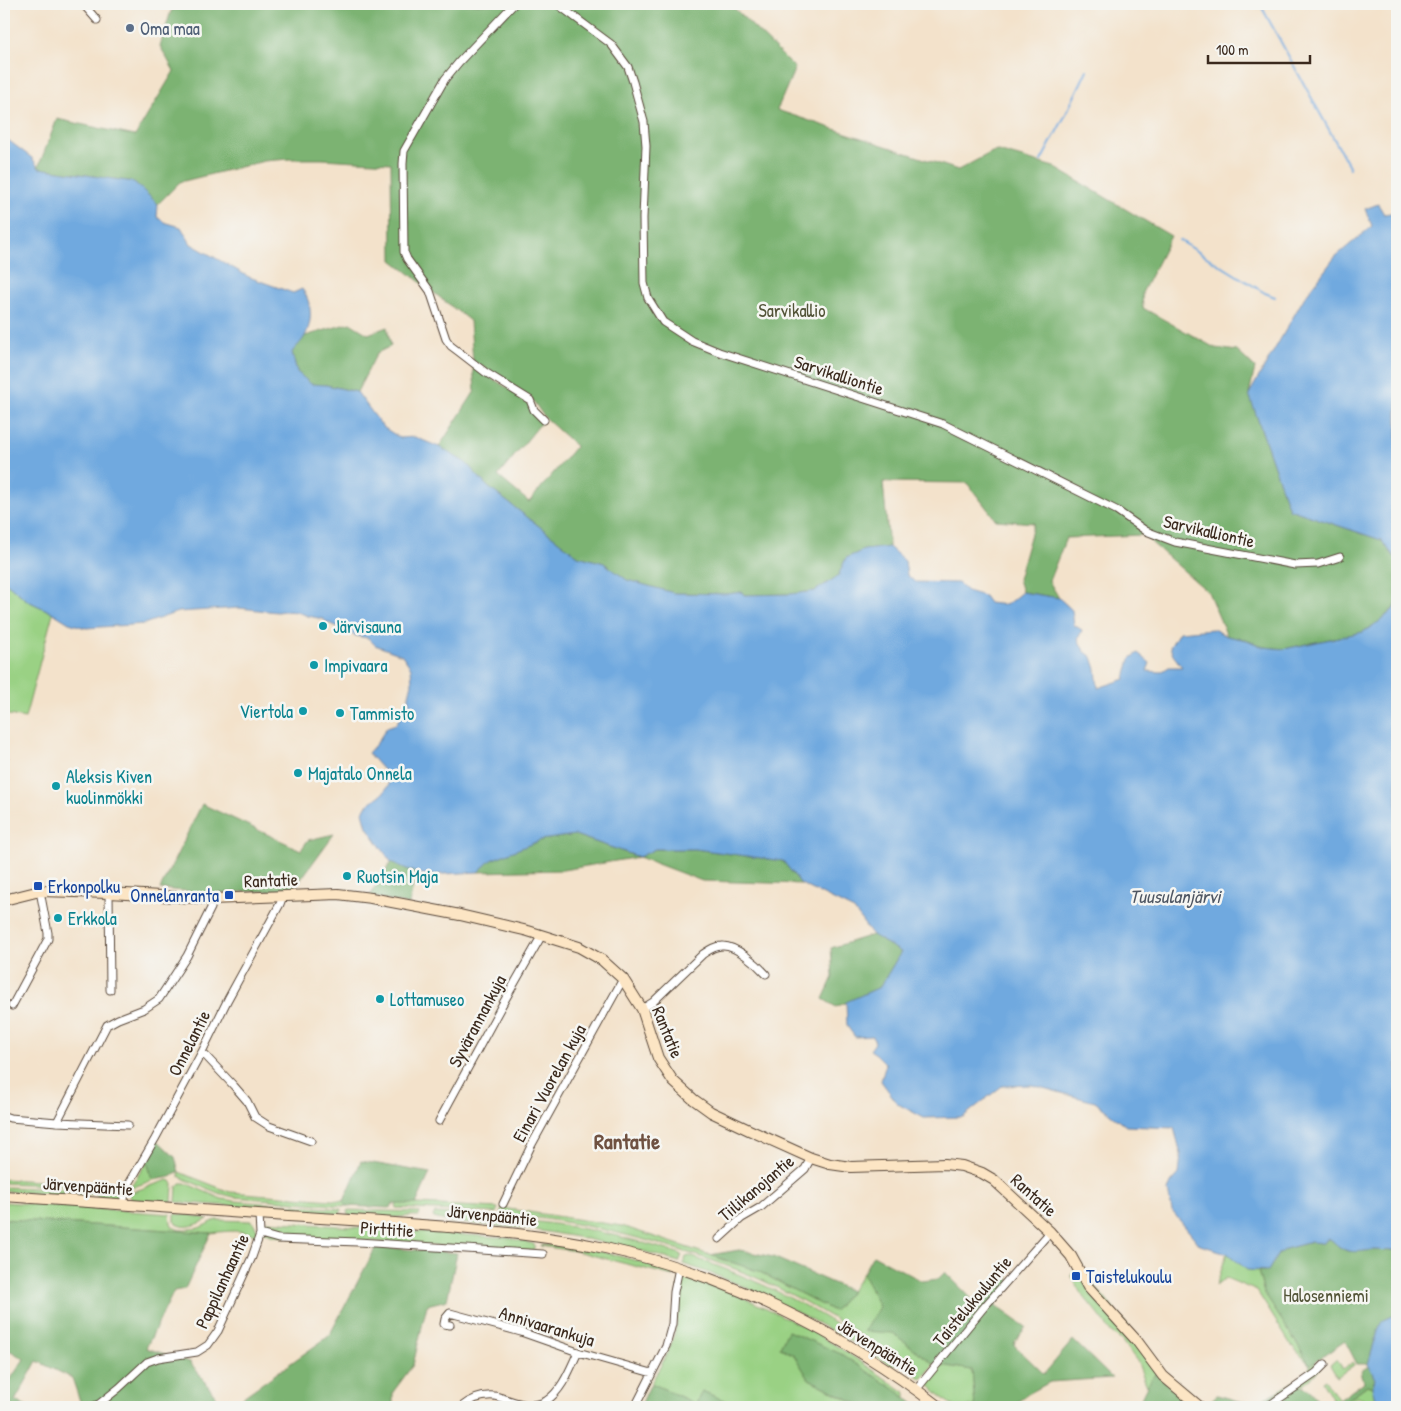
<svg xmlns="http://www.w3.org/2000/svg" width="1401" height="1411" font-family="'Patrick Hand',sans-serif">
<style>
.green{fill:#9ad184;stroke:#6a7e51}
.forest{fill:#7bb372;stroke:#5b6e48}
.water{fill:#70a9df;stroke:#566a7e}
.lines{fill:none;stroke-linecap:round;stroke-linejoin:round}
.stream{stroke:#70a9df;stroke-width:2}
.street-casing{stroke:#574638;stroke-width:9}
.secondary-casing{stroke:#574638;stroke-width:12}
.street{stroke:#fff;stroke-width:7}
.secondary{stroke:#fce5c4;stroke-width:10}
.service-dot{fill:#5c6f8a;stroke:#f6f6f2;stroke-width:2}
.culture-dot{fill:#0f9aa8;stroke:#f6f6f2;stroke-width:2}
.transit-dot{fill:#1a4fb4;stroke:#f6f6f2;stroke-width:2}
.labels{text-anchor:middle;dominant-baseline:central;stroke-width:5;stroke-linejoin:round;paint-order:stroke}
.service-label{font-size:18px;fill:#4e5e75;stroke:#f6f6f2;text-anchor:start}
.park-label{font-size:18px;fill:#535438;stroke:#f6f6f2}
.street-label{font-size:18px;fill:#3b2a1e;stroke:#f6f6f2}
.culture-label{font-size:18px;fill:#0d838f;stroke:#f6f6f2;text-anchor:start}
.transit-label{font-size:18px;fill:#164399;stroke:#f6f6f2;text-anchor:start}
.water-label{font-size:19px;font-style:italic;fill:#4e5662;stroke:#f6f6f2}
.district-label{font-size:22px;font-weight:bold;fill:#6f5141;stroke:#f6f6f2}
</style>
<rect width="100%" height="100%" fill="#f6f6f2"/>
<filter id="ink" filterUnits="userSpaceOnUse"><feTurbulence type="fractalNoise" baseFrequency=".02" numOctaves="2"/><feDisplacementMap in="SourceGraphic" scale="10" xChannelSelector="R" yChannelSelector="G"/><feConvolveMatrix kernelMatrix="1 2 1 2 8 2 1 2 1" color-interpolation-filters="sRGB"/></filter>
<filter id="wash" filterUnits="userSpaceOnUse"><feTurbulence type="fractalNoise" baseFrequency=".0096" numOctaves="4" result="noise"/><feDisplacementMap in="SourceGraphic" scale="20" xChannelSelector="R" yChannelSelector="G"/><feGaussianBlur stdDeviation="1.12" result="paint"/><feColorMatrix in="noise" values="0 0 0 0 0 0 0 0 0 0 0 0 0 0 0 0 0 1.4 0 .05"/><feComposite in="paint" operator="in"/></filter>
<g filter="url(#wash)">
<rect width="100%" height="100%" fill="#f3e2cb"/>
<!-- green -->
<path class="green" d="M4 581 28 601 53 613 25 718 4 714Z
M147 1162 153 1180 131 1188 130 1187Z
M179 1172 230 1192 344 1201 345 1206 234 1197 218 1193 184 1179 179 1176Z
M4 1179 109 1185 125 1187 123 1188 4 1183Z
M168 1180 171 1181 173 1184 172 1202 133 1200 130 1199 129 1193Z
M180 1183H185L222 1199 235 1201 341 1209 342 1210 340 1214 176 1202 177 1187Z
M4 1187 86 1190 92 1191 93 1193 92 1194 70 1196 4 1191Z
M99 1191 119 1192 122 1194 119 1197H117L97 1196 96 1194 97 1192Z
M4 1202 170 1214 171 1223 173 1227 177 1229 181 1230 199 1228 216 1220 252 1221 257 1229V1236C243 1229 227 1231 211 1233L4 1219Z
M397 1203 498 1208 496 1213 396 1208Z
M502 1208 622 1226 758 1271 834 1311 851 1291 863 1273 893 1333 934 1364 923 1378H921C876 1344 827 1312 776 1287 742 1270 706 1258 669 1247 633 1236 596 1227 558 1221 540 1218 520 1216 502 1214L501 1212Z
M348 1210 416 1212H420L419 1216C411 1215 405 1217 398 1217 382 1219 364 1216 348 1215L347 1211Z
M435 1213C481 1216 528 1219 573 1227 610 1233 645 1243 681 1254L682 1255 679 1262 646 1252 577 1237 523 1228 450 1222 434 1218 433 1216Z
M175 1214 190 1215 208 1219C199 1224 186 1230 176 1224L175 1221Z
M266 1221 509 1238 534 1244V1249L530 1251 273 1236 264 1232 262 1227 263 1223Z
M542 1245C584 1244 629 1259 669 1270L672 1273 673 1276 576 1251 540 1246Z
M1227 1253 1247 1270 1258 1271 1264 1293 1296 1342 1310 1365 1315 1361 1321 1368 1287 1400 1279 1401 1277 1392 1308 1373 1310 1365 1291 1345 1257 1291 1226 1278 1216 1286Z
M690 1256C723 1268 755 1280 786 1296 824 1315 860 1339 895 1363V1365L894 1366 882 1360C818 1322 754 1286 683 1264L686 1257Z
M1081 1264 1097 1289 1161 1365 1147 1386 1137 1361 1121 1340 1111 1333 1103 1320 1080 1292 1071 1275Z
M682 1276H685C730 1290 775 1311 817 1334 848 1352 877 1373 906 1393V1398L841 1354 788 1331 780 1347 794 1355 809 1379 853 1402 851 1407H740L702 1391 696 1404 651 1383C661 1365 673 1347 676 1326 679 1310 675 1292 682 1276Z
M1337 1359 1343 1369 1353 1362 1354 1365 1337 1377 1330 1365Z
M941 1365 972 1370 975 1407H956L946 1401 928 1384V1382Z
M1325 1379 1339 1401 1336 1403 1342 1404 1367 1385 1372 1387 1377 1407H1366L1363 1399 1358 1396 1340 1407H1332L1331 1406 1335 1403 1322 1381Z"/>
<!-- forest -->
<path class="forest" d="M185 4H730L795 68 777 110 958 170 992 152 998 151 1054 167 1171 236 1142 293 1143 308 1215 348 1237 351 1255 368 1249 394 1289 509 1381 540 1397 560V603L1395 607 1380 621 1363 632 1284 649 1263 647 1247 640 1227 636 1208 592 1143 535 1066 538 1049 581 1059 598 1022 592 1018 579 1034 523 996 520 967 483 883 482 889 547 864 550 846 558 838 576 815 591 791 594 744 595 742 592 727 594 674 593 627 580 604 563 578 556 488 487 466 463 439 447 475 391 473 366 528 401 541 423 498 476 529 502 576 446 545 418 531 398 473 361 470 321 392 260 391 163 322 159H290L264 161 180 182 158 204 134 182 38 168 57 119 135 136 174 71 160 46 171 11Z
M350 323 368 334 387 327 391 346 377 353 357 392 326 385H311L297 372 292 352 305 336Z
M202 804 301 850 308 840 334 834 293 890 211 893 160 889Z
M575 835 638 857 655 849H695L783 861 801 884 702 881 639 857 563 870 478 872 491 860 541 840Z
M391 862 416 873 409 905 370 896Z
M872 935 901 952 880 987 836 1007 823 999 833 977 831 948Z
M157 1140 175 1157 179 1172 171 1177 153 1180 147 1162Z
M361 1161 430 1173 416 1204H393L390 1208 345 1206 344 1201Z
M4 1219 211 1233 185 1289 174 1291 146 1348 190 1362 224 1407H82L72 1378 37 1361 15 1401 28 1407H4V1389L24 1359 4 1347Z
M1328 1238C1333 1240 1336 1245 1341 1248 1351 1254 1362 1250 1373 1250 1382 1250 1389 1252 1397 1249V1314L1386 1319 1379 1328 1368 1364H1357L1345 1341 1310 1365 1296 1342 1264 1293 1258 1271H1268L1278 1254 1285 1249 1311 1242 1322 1243Z
M376 1247 457 1253 447 1300 427 1305 413 1365 393 1392V1407H229L329 1336Z
M739 1250 773 1257 851 1291 834 1311 758 1271 710 1255Z
M873 1255 922 1281 938 1279 945 1272 978 1305 1005 1272 1012 1285 995 1305 1026 1327 1015 1341 1014 1345 1044 1374 1073 1340 1112 1378 1050 1382 1028 1394 1011 1407H975L972 1370 934 1364 893 1333 864 1331 879 1307 863 1273Z
M788 1331 841 1354 897 1391 918 1407H864L809 1379 794 1355 780 1347Z
M1369 1366 1375 1379 1372 1387 1367 1385 1342 1404 1339 1405 1335 1403 1364 1382 1361 1371Z
M1156 1373 1187 1401 1189 1406 1181 1407H1137L1147 1386Z
M651 1383 696 1404 702 1391 740 1407H640Z
M1296 1386C1312 1386 1314 1396 1322 1407L1290 1406 1286 1407H1210L1206 1405 1217 1395 1243 1402 1255 1403 1277 1392 1279 1401 1287 1400 1288 1392Z"/>
<!-- water -->
<path class="water" d="M4 137 32 158 39 168 134 182 158 204 157 217 164 222 181 227 191 244 249 277 293 293 302 289C312 302 313 321 305 336 302 342 296 347 292 352L297 372 311 384 326 385 357 392 383 427 400 438 415 437 439 447 466 463 488 487 578 556 604 563 627 580 674 593 727 594 742 592 744 595 791 594 815 591 838 576 846 558 864 550 889 547 905 561 907 575 915 582 958 583 967 591 984 596 989 603 1006 605 1022 592 1059 598 1072 610 1074 625 1082 630 1078 639 1084 651 1092 657 1096 669 1098 688 1125 679 1130 659 1138 653 1150 663 1147 671 1161 672 1169 667H1182L1173 655 1170 647 1179 632 1213 629 1227 636 1247 640 1263 647 1284 649 1363 632 1380 621 1395 608 1397 603V1249C1389 1252 1382 1250 1373 1250 1362 1251 1351 1254 1341 1248 1336 1245 1333 1240 1328 1238L1322 1243 1311 1242 1285 1249 1278 1254 1268 1271 1247 1270 1227 1253 1200 1245 1172 1211 1168 1191 1171 1183 1179 1174 1181 1154 1174 1128 1126 1126 1095 1102 1032 1085 1002 1086 963 1117 924 1118 898 1104 881 1081 886 1064 876 1054 870 1050 875 1043 873 1036 855 1037 847 1026 846 1002 880 987 901 952 872 935 854 910 801 884 783 861 695 849H655L639 857 575 835 541 840 491 860 478 872 427 875 416 873 391 862 367 827 363 812 366 806 383 793 388 786 390 778 368 753 377 743 387 727 396 724 409 703V695L412 683 411 668 402 655 375 645 368 638 356 636 344 629 328 623 323 619 308 616 297 612 284 611 277 612 239 608 178 612 144 624 86 628 69 623 53 613 28 601 4 581Z
M1378 204 1384 214 1397 212V560L1381 540 1289 509 1249 394 1304 298 1335 257 1372 226 1365 209Z
M1397 1314V1407H1377L1372 1388 1375 1379 1368 1364 1379 1328 1382 1321Z"/>
<g class="lines">
<!-- stream -->
<path class="stream" d="M1260 4 1350 168
M1041 161 1065 116 1087 70
M1179 240 1265 293 1275 297"/>
</g>
</g>
<g filter="url(#ink)">
<g class="lines">
<defs>
<path id="street" d="M83 4 97 20
M514 4 459 62 445 79 404 151 403 164 404 252 407 259 430 291 446 339 451 346 459 352 485 372 530 400 534 410 544 420
M557 4 611 44 628 67 633 82 644 122 646 146 643 218 644 283 648 298 663 322 692 341 719 352 943 424 1116 510 1146 531 1175 542 1295 565 1318 564 1340 557
M4 757H5
M109 893 110 990
M12 1006 48 939V933L40 891
M642 1009 653 1002 703 954C709 950 714 946 722 946 736 945 757 964 766 974
M202 1052 234 1086 247 1101 255 1117 269 1126 311 1141
M4 1116 10 1118 57 1122 128 1125
M439 1121 502 1005 542 935
M57 1122 107 1025 118 1019 144 1009 159 999 187 956 211 908 212 899
M123 1204 126 1189 155 1139 202 1052 228 999 280 904 283 896
M503 1204 531 1146 623 979
M260 1234 278 1239 358 1242 543 1254
M719 1239 742 1218 761 1207 805 1169 811 1158
M450 1325 444 1324 445 1319 450 1313 521 1332 578 1352 652 1373
M916 1390 985 1306 1050 1232
M92 1407 99 1404 119 1388 147 1362 158 1358 197 1352 208 1345 218 1331 252 1257 260 1234 259 1214
M461 1407C470 1400 482 1395 494 1396 511 1399 528 1411 546 1401 562 1391 570 1369 578 1352
M635 1407 666 1346 672 1324 674 1292 679 1268
M1267 1407 1316 1373 1325 1364"/>
<path id="secondary" d="M4 900 40 891 109 893 212 899 338 894 371 898 460 915 528 931 579 947 602 960 623 979 642 1009 658 1058 673 1081 693 1099 711 1112 749 1130 811 1158 830 1164 851 1167 945 1164 962 1166 982 1173 994 1180 1050 1232 1071 1256 1088 1287 1137 1341 1163 1376 1200 1407
M4 1196C98 1202 193 1210 288 1216 342 1219 395 1223 449 1227 502 1232 553 1237 605 1248 721 1272 846 1334 939 1407"/>
</defs>
<!-- street casing -->
<use href="#street" class="street-casing"/>
<!-- secondary casing -->
<use href="#secondary" class="secondary-casing"/>
<!-- street -->
<use href="#street" class="street"/>
<!-- secondary -->
<use href="#secondary" class="secondary"/>
</g>
</g>
<!-- markers -->
<circle class="service-dot" cx="130" cy="28" r="5"/>
<g class="culture-dot">
<circle cx="323" cy="626" r="5"/>
<circle cx="314" cy="665" r="5"/>
<circle cx="303" cy="711" r="5"/>
<circle cx="340" cy="713" r="5"/>
<circle cx="298" cy="773" r="5"/>
<circle cx="56" cy="786" r="5"/>
<circle cx="347" cy="876" r="5"/>
<circle cx="58" cy="918" r="5"/>
<circle cx="380" cy="999" r="5"/>
</g>
<g class="transit-dot">
<rect x="33" y="881" width="10" height="10" rx="2.5"/>
<rect x="224" y="890" width="10" height="10" rx="2.5"/>
<rect x="1071" y="1271" width="10" height="10" rx="2.5"/>
</g>
<g class="labels">
<!-- service labels -->
<g class="service-label">
<text x="140" y="28">Oma maa</text>
</g>
<!-- park labels -->
<g class="park-label">
<text x="792" y="310">Sarvikallio</text>
<text x="1326" y="1295">Halosenniemi</text>
</g>
<!-- street labels -->
<g class="street-label">
<text transform="translate(839 375) rotate(18)">Sarvikalliontie</text>
<text transform="translate(1209 531) rotate(13)">Sarvikalliontie</text>
<text transform="translate(271 880) rotate(-2)">Rantatie</text>
<text transform="translate(477 1021) rotate(-62)">Syvärannankuja</text>
<text transform="translate(668 1032) rotate(68)">Rantatie</text>
<text transform="translate(189 1043) rotate(-63)">Onnelantie</text>
<text transform="translate(549 1083) rotate(-61)">Einari Vuorelan kuja</text>
<text transform="translate(88 1186) rotate(4)">Järvenpääntie</text>
<text transform="translate(756 1188) rotate(-40)">Tiilikanojantie</text>
<text transform="translate(1034 1195) rotate(42)">Rantatie</text>
<text transform="translate(492 1215) rotate(6)">Järvenpääntie</text>
<text transform="translate(387 1229) rotate(4)">Pirttitie</text>
<text transform="translate(222 1281) rotate(-65)">Pappilanhaantie</text>
<text transform="translate(972 1301) rotate(-50)">Taistelukouluntie</text>
<text transform="translate(547 1326) rotate(17)">Annivaarankuja</text>
<text transform="translate(878 1347) rotate(32)">Järvenpääntie</text>
</g>
<!-- culture labels -->
<g class="culture-label">
<text x="333" y="626">Järvisauna</text>
<text x="324" y="665">Impivaara</text>
<text x="293" y="711" text-anchor="end">Viertola</text>
<text x="350" y="713">Tammisto</text>
<text x="308" y="773">Majatalo Onnela</text>
<text x="66" y="776">Aleksis Kiven<tspan x="66" dy="21">kuolinmökki</tspan></text>
<text x="357" y="876">Ruotsin Maja</text>
<text x="68" y="918">Erkkola</text>
<text x="390" y="999">Lottamuseo</text>
</g>
<!-- transit labels -->
<g class="transit-label">
<text x="48" y="886">Erkonpolku</text>
<text x="219" y="895" text-anchor="end">Onnelanranta</text>
<text x="1086" y="1276">Taistelukoulu</text>
</g>
<!-- water labels -->
<g class="water-label">
<text x="1175" y="896">Tuusulanjärvi</text>
</g>
<!-- district labels -->
<g class="district-label">
<text x="627" y="1141">Rantatie</text>
</g>
</g>
<!-- margin -->
<rect width="1401" height="1411" fill="none" stroke="#f6f6f2" stroke-width="20"/>
<!-- scale -->
<path d="M1208 55v8h102v-8" fill="none" stroke="#3b2a1e" stroke-width="2.5"/>
<text x="1216" y="55" font-size="15" fill="#3b2a1e" stroke="#f6f6f2" stroke-width="4" paint-order="stroke">100 m</text>
</svg>
